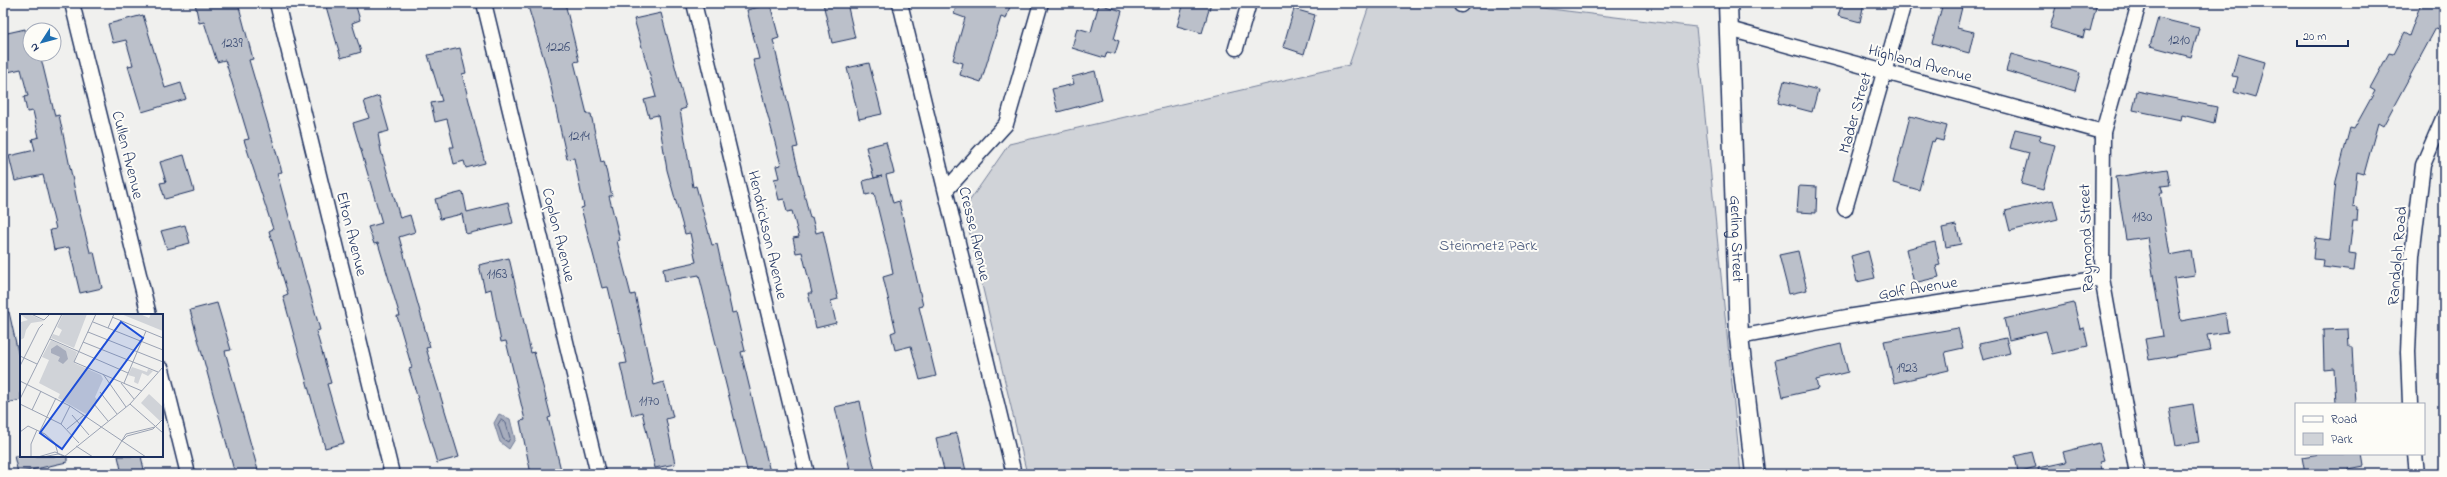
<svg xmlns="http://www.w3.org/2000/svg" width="2447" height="477" font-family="'Indie Flower',sans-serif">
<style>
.green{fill:#d0d3d8;stroke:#76819b}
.water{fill:#a7adbd;stroke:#6f7b97}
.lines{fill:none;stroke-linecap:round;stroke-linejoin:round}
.shore{stroke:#536184;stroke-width:1}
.building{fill:#bbc0ca;stroke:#1b2f5e}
.minor-casing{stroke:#1b2f5e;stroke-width:17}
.tertiary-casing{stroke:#1b2f5e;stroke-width:21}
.minor{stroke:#fdfcf7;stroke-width:14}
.tertiary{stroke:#fdfcf7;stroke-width:18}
.labels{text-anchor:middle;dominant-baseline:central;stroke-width:4;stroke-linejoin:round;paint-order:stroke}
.number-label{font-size:14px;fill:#435379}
.street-label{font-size:16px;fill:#1b2f5e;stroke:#fdfcf7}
.park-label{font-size:16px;fill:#48587c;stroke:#fdfcf7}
.inset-road{fill:none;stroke:#9ba3b4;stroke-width:1}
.view{fill:#1d4ed8;fill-opacity:0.15;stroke:#1d4ed8;stroke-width:2}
.inset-edge{fill:none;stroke:#1b2f5e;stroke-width:2}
</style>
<rect width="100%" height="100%" fill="#f0f0ee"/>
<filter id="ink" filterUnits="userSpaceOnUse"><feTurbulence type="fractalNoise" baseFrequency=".025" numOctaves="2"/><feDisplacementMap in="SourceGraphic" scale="8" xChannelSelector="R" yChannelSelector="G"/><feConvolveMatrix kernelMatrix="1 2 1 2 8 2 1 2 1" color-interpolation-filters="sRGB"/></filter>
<g filter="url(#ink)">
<!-- green -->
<path class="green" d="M1370 3H1502L1696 27 1741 474H1027L964 209 1009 144 1349 65Z"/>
<!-- water -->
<path class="water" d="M499 414 510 419 515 439 509 449 500 442 494 423Z"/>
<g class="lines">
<!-- shore -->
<path class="shore" d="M501 420 506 423 510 438 508 442 503 439 498 425Z"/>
</g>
<!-- building -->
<path class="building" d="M195 3H238L253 59 249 60 282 172 277 173 320 330 316 331 331 383 327 384 344 443 325 448 283 296 288 294 269 231 273 229 244 140 249 139 227 66 225 60 217 62 204 22 199 23Z
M325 3H355L360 20 352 23 361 52 341 58Z
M527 3H565L579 61 574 62 587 114H591L601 162 604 161 612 196H609L620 240 617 241 631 295 635 294 654 385 664 382 673 417 666 419 675 464 655 468 642 412 632 415 620 364 627 363 620 332 619 333 608 287 602 288 581 208 584 207 574 158 567 159 547 69Z
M823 3H847L855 38 832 43Z
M957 3H1011L1006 19 1001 17 981 82 960 75 963 63 953 60 965 18 954 14Z
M1184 3H1211L1202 33 1177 26Z
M1842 3H1864L1860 22 1838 16Z
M1943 3H1963L1957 28 1974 32 1969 53 1932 43Z
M2057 3H2097L2090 31 2085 30 2083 38 2050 28Z
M2421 3H2444V31L2436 28 2383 126 2378 123 2364 174 2357 172 2353 207 2358 208 2357 221H2353L2349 253 2356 254 2354 271 2323 267 2324 260 2313 259 2315 238 2330 240 2336 181 2350 128 2354 129 2375 91 2370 88 2389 53 2393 54 2404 33 2409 36Z
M770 4 779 38 773 40 798 147 793 148 810 218 812 217 816 233 823 231 838 299 831 301 836 323 816 328 808 293H812L802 252 796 253 793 238 799 237 792 211 787 212 784 199 779 200 774 179 779 178 776 166 781 165 753 60 759 59 747 10Z
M1099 4 1122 11 1114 39 1119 41 1115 54 1107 52 1105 58 1072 48 1077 28 1091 32Z
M1294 9 1315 15 1304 54 1283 47Z
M661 13 686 108 680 110 693 187 696 186 712 245 717 244 732 313 736 312 745 351 741 352 770 472 748 474 699 275 665 281 663 269 696 262 690 233 685 234 667 170 658 115 649 117 644 100 656 97 634 19Z
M143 15 165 88 181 83 186 99 142 112 128 66 133 65 126 40 113 43 108 24Z
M2158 18 2199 28 2191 57 2150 46Z
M25 29 30 54H40L55 116 59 115 78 205 90 252H94L102 288 80 293 69 247 54 250 50 230 56 229 43 175 15 181 9 156 35 150 32 139 39 137 33 111 27 112 24 97 28 96 21 69 8 72 3 52V34Z
M460 48 466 73 462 74 485 163 466 168 464 161 454 164 450 147H454L447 119 435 122 431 103 442 101 428 55Z
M2011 54 2080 73 2075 91 2006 71Z
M2238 54 2265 62 2255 98 2234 92 2238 77 2232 76Z
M869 63 882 114 859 119 847 68Z
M1095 71 1102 100 1058 112 1052 89 1074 84 1072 77Z
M1784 81 1818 90 1812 112 1778 103Z
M2137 91 2217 107 2214 123 2182 115 2181 120 2133 110Z
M379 96 389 131 378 134 381 151 400 218 410 215 415 232 399 237 430 347 426 348 459 457 437 463 409 369 412 368 397 316H400L378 243 374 244 368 227 382 223 353 123 369 118 364 101Z
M1910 116 1947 126 1943 141 1935 139 1934 142 1932 141 1919 190 1893 183Z
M2015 129 2041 135 2039 141 2055 145 2043 190 2021 184 2029 153 2010 148Z
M886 142 894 173 886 175 893 203 899 201 923 306 919 307 936 376 920 380 911 346 895 350 891 333 896 331 883 277 893 274 891 262 874 193 866 195 863 181 882 176 874 178 866 147Z
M184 155 194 191 165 199 160 183 166 182 160 162Z
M2167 169 2170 185 2161 186 2163 193H2160L2170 255 2191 251 2195 275 2174 278 2181 321 2225 313 2228 332 2207 335 2210 350 2149 360 2145 339 2163 336 2147 237 2126 240 2116 177Z
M1799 186 1817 187 1816 213 1797 212Z
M463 192 467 212 508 202 513 223 466 234 462 214 440 219 435 199Z
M2053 200 2058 219 2010 231 2005 211Z
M185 225 190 243 167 249 161 231Z
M1956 225 1961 244 1946 247 1942 228Z
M1935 242 1940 265 1936 266 1939 277 1914 283 1906 249Z
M1798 251 1807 290 1789 294 1779 255Z
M1868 251 1875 278 1857 282 1851 256Z
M509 258 531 353 534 352 551 417 548 418 562 474H531L520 421 525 420 506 341 501 342 491 289 485 291 479 265Z
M217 303 231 350 225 351 259 474H235L190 310Z
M2074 303 2080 329 2084 328 2088 346 2052 354 2046 331 2009 340 2004 319Z
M3 312H9L21 366V400L7 403 3 388Z
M1958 328 1963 348 1945 352 1949 370 1894 383 1884 341Z
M2348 329 2349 347H2352L2355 404H2336L2334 368 2324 369 2323 330Z
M2006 338 2010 353 1983 360 1979 344Z
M1841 344 1848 372 1816 380 1818 389 1783 397 1775 360Z
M860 401 868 441 876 474H851L835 407Z
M2193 404 2199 442 2176 446 2169 408Z
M957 433 966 471 945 474 936 438Z
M2099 443 2104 460 2100 461 2103 474H2039L2038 468 2066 462 2063 452Z
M2032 452 2036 467 2018 472 2015 456Z
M2319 454H2362L2364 466 2349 469 2350 474H2305L2302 457Z
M14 456H67V462L18 473Z
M118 456H141L145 474H122Z"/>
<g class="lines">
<defs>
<path id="minor" d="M72 3 149 315
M277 3 392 474
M484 3 598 474
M694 3 807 474
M900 3 1014 474
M1461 5 1462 3
M1729 29 2103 132
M1236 48 1249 3
M946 190 1006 124 1041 3
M1845 209 1904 3
M1739 337 1847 317 2102 278
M162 369 188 474
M2410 404 2408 352 2412 256 2423 165 2444 116
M2415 454 2417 474
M2137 474 2102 278 2103 132 2139 3"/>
<g id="tertiary">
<path id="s1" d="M1728 3 1739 337 1755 474"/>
</g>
</defs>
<!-- minor casing -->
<use href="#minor" class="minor-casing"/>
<!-- tertiary casing -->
<use href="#tertiary" class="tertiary-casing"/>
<!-- minor -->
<use href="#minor" class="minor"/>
<!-- tertiary -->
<use href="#tertiary" class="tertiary"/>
</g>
</g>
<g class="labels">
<!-- number labels -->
<g class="number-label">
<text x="2179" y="40">1210</text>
<text x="232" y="43">1239</text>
<text x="558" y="47">1226</text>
<text x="579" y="136">1214</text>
<text x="2142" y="217">1130</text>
<text x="497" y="274">1163</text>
<text x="1907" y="368">1923</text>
<text x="649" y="401">1170</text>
</g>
<!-- street labels -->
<g class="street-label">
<text transform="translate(1920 64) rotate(15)">Highland Avenue</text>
<text transform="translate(1856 113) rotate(-74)">Mader Street</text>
<text transform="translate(127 155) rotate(76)">Cullen Avenue</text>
<text transform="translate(351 234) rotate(76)">Elton Avenue</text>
<text transform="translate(974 234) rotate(77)">Cresse Avenue</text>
<text transform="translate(558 235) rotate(76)">Coplon Avenue</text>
<text transform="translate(767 235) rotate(77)">Hendrickson Avenue</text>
<text transform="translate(2087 238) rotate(-92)">Raymond Street</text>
<text stroke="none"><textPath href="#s1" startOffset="236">Gerling Street</textPath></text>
<text transform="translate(2398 256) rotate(-85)">Randolph Road</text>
<text transform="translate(1918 289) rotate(-9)">Golf Avenue</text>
</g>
<!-- park labels -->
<g class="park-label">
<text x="1488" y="246">Steinmetz Park</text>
</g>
</g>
<!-- overview -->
<g transform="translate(20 314)">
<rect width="143" height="143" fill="#f0f0ee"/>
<path d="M0 0H9L24 7 11 9 6 16 4 24 0 26 1 8 8 6ZM43 0H67L54 34 31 24 33 20 39 22 42 16 37 13ZM101 0H120L129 4 131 0H143V17ZM31 26 57 38 54 49 81 61 83 65 75 83 78 87 66 100 38 84 40 80 19 69 29 46 22 43ZM112 53 127 58 128 55 133 57 128 62 122 59 118 70 114 68 115 63 108 61ZM129 80 143 93V104L140 107 121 89Z" fill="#d0d3d8"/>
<path d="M37 31 46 37 48 45 43 50 38 47 40 43 31 39V35Z" fill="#a7adbd"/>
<path class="inset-road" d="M11 0 24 6 30 0M76 0 54 48 122 77M92 3 143 24M73 8 143 36M88 14 94 0M68 18 143 48M30 25 108 59M63 28 138 58M0 42 17 50M0 52 19 14 23 10M83 60 106 93M0 67 50 92 126 143M101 69 114 85M104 69 126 17M80 78 97 100M0 85 42 0M0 90 41 110 59 129M74 90 88 107M110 90 143 119M12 96 21 77M52 101 69 121M41 110 50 92M47 115 64 101M20 117 36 84M0 118 8 112 25 120 35 129 38 140M102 127 107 122 133 115 143 105M56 132 73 143M11 143V130L17 116M18 143 35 138 47 143M23 143 38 140 44 142M44 143 110 90 143 53M92 143 106 120 135 113"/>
<path class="view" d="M101 8 123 24 42 135 20 119Z"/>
<rect width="143" height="143" class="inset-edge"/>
</g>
<!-- margin -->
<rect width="2447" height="477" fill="none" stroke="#fdfcf7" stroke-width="16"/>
<rect x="8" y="8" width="2431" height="461" fill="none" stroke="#1b2f5e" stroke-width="1.5" filter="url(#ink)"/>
<!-- legend -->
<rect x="2295" y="403" width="130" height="52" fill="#fdfcf7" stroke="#a3aaba"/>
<rect x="2303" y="416" width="20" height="6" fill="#fdfcf7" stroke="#a3aaba"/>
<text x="2331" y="423" font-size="12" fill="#1b2f5e">Road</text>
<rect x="2303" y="433" width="20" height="12" fill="#d0d3d8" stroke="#a3aaba"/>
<text x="2331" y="443" font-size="12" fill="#1b2f5e">Park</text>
<!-- north arrow -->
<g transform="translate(42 42) rotate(234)"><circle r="19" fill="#fdfcf7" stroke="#a3aaba"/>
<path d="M0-3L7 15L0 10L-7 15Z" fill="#1f6fb2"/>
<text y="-6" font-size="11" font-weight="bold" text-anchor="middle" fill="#1b2f5e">N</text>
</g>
<!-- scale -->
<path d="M2297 40v6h51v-6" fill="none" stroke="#1b2f5e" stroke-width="2"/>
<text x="2303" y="40" font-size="12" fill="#1b2f5e" stroke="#fdfcf7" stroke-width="3" paint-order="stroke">20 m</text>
</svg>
